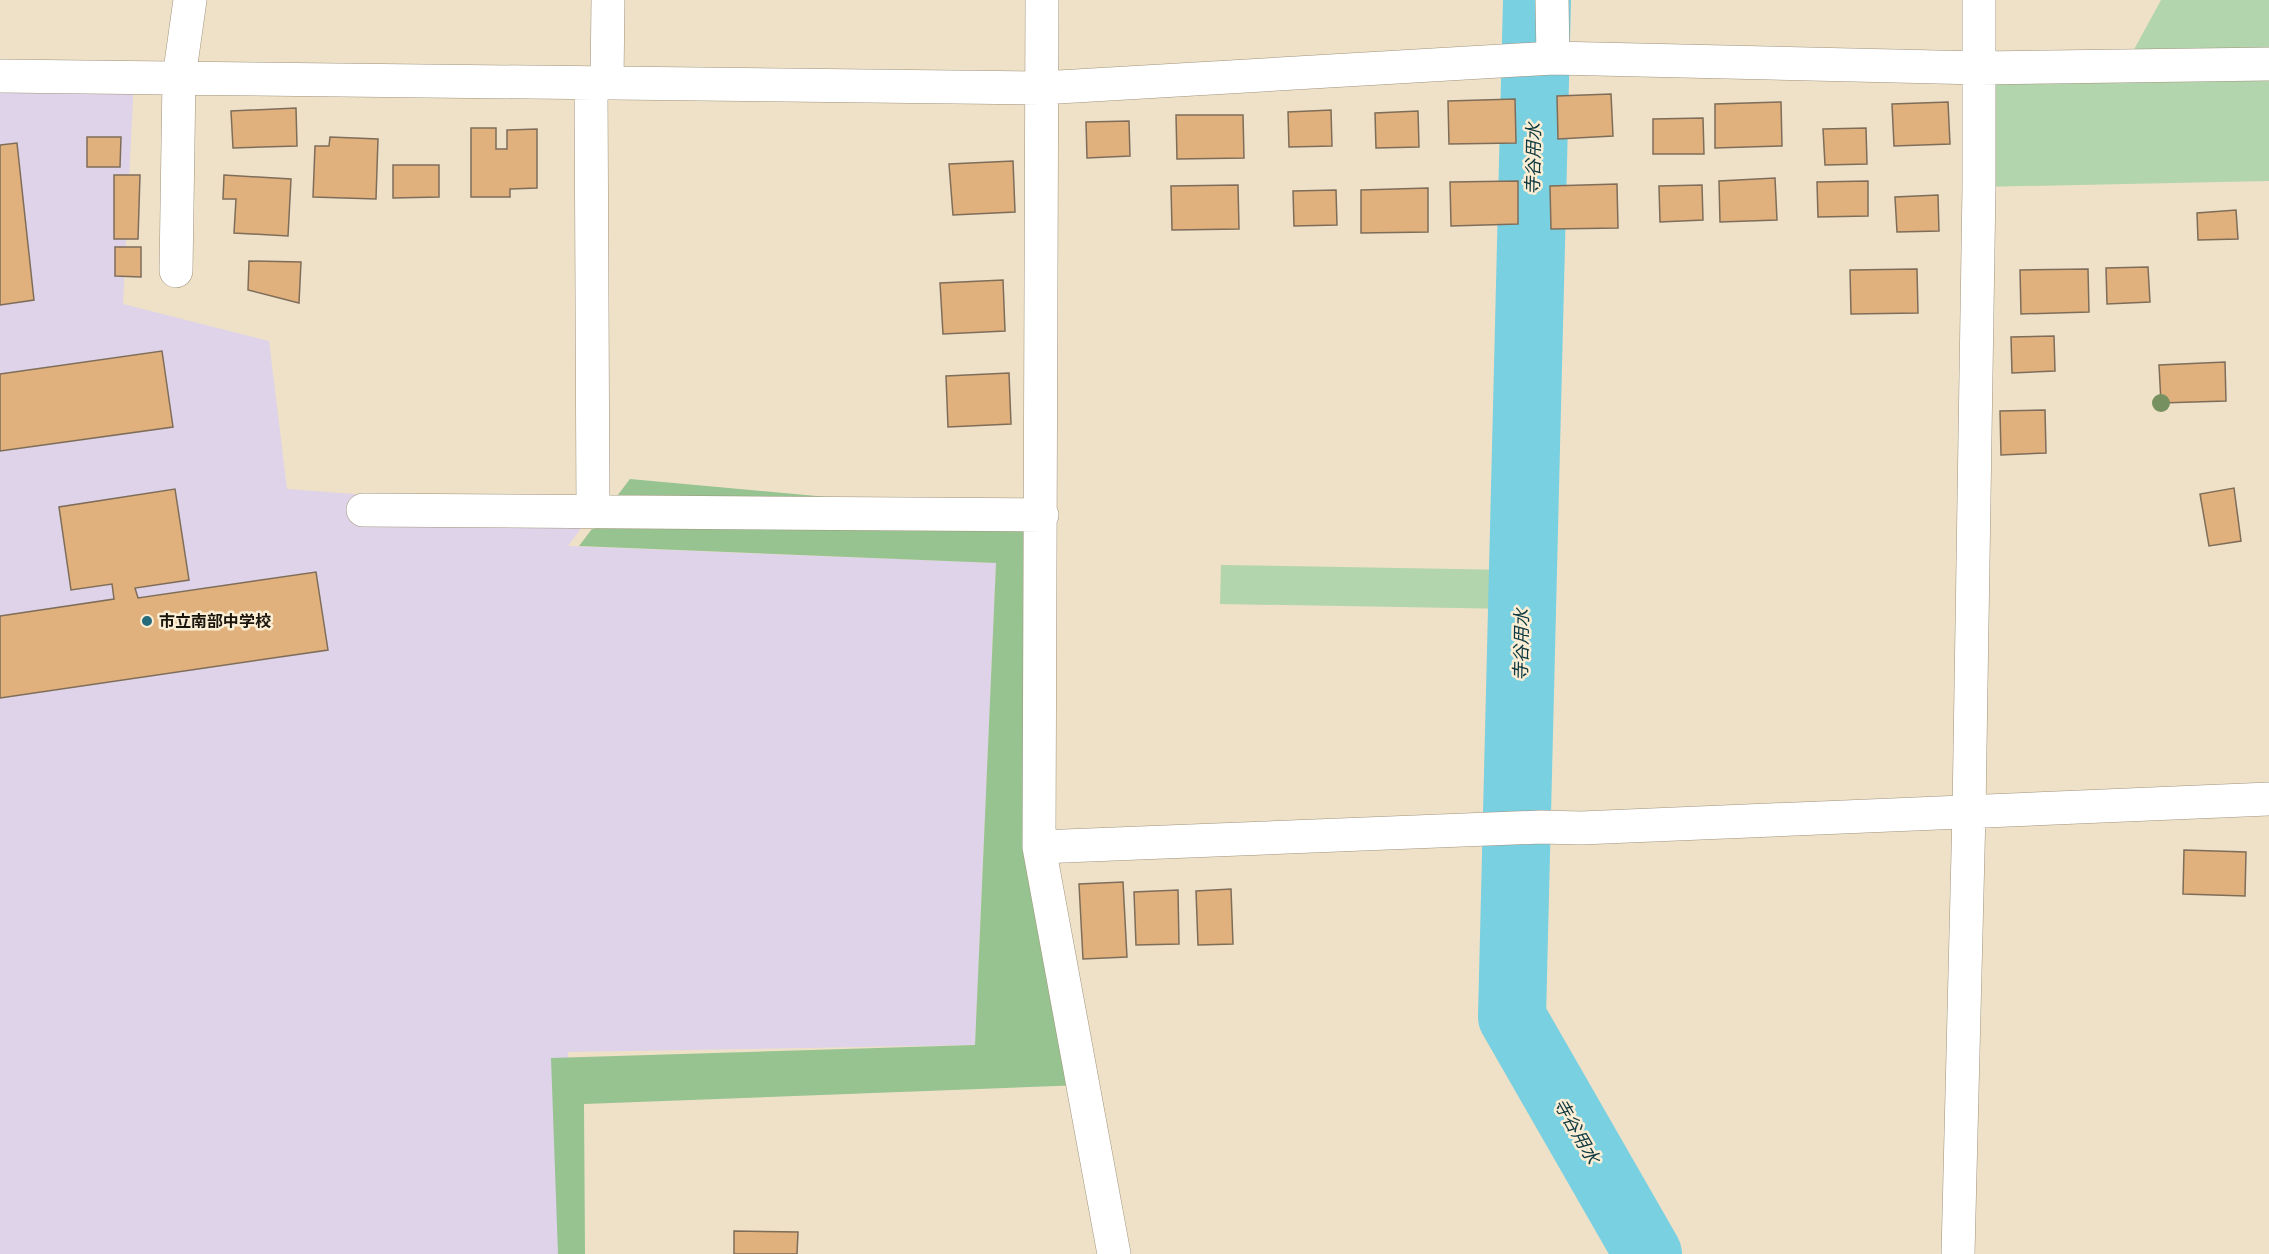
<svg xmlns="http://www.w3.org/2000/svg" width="2269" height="1254" font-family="'Roboto Condensed','Noto Sans JP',sans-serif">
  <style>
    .education { fill: #ded3e8 }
    .green { fill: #b3d5ae }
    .forest { fill: #96c38f }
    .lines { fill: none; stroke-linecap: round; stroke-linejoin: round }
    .river { stroke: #78d0e0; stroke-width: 68 }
    .building { fill: #e0b17c; stroke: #7f6d5a; stroke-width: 1.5 }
    .minor-casing { stroke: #a0937c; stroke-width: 34 }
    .minor { stroke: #fff; stroke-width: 33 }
    .tree { fill: #76915f }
    .poi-dot { fill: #266b7b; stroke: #fceed5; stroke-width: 2 }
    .labels { text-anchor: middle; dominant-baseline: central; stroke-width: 5; stroke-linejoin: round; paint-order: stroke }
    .poi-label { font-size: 16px; font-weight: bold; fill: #1a150c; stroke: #fceed5; text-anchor: start }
    .water-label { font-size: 18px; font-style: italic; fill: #0d383f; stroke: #fceed5 }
  </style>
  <rect width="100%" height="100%" fill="#eee1c8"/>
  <path class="education" d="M0,77l134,1 -11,226 146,37 18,148 306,23 -25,34 428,17 -21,482 -407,7 -3,202h-565z"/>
  <path class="green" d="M2161,0h108v181l-290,6 1,-119 145,-2z
    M1221,565l293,5v39l-294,-5z"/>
  <path class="forest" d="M630,479l394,36 15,332 44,238 -499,19 1,150h-27l-7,-196 424,-13 21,-482 -417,-17z"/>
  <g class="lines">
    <path class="river" d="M1537,0l-25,1017 136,237"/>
  </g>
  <path class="building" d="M1611,94l2,42 -55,3 -1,-43z
    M1515,99l1,44 -67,1 -1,-43z
    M1781,102l1,44 -67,2v-44z
    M1948,102l2,42 -56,2 -2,-42z
    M296,108l1,38 -64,2 -2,-37z
    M1331,110l1,36 -43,1 -1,-35z
    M1418,111l1,36 -43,1 -1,-35z
    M1176,115h67l1,43 -67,1z
    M1703,118l1,36h-51v-35z
    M1129,121l1,35 -43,2 -1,-36z
    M471,128h25v21h11v-19l30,-1v59l-27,1v8h-39z
    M1866,128l1,36 -42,1 -2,-36z
    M87,137h34l-1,30h-33z
    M330,137l48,2 -2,60 -63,-2 2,-51h14z
    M17,143l17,157 -34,5v-160z
    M1013,161l2,51 -62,3 -4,-51z
    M393,165h46v32l-46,1z
    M114,175h26l-2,64h-24z
    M224,175l67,4 -3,57 -54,-3 2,-34h-13z
    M1775,178l2,42 -57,2 -1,-41z
    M1518,181v43l-67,2 -1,-44z
    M1868,181v35l-50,1 -1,-35z
    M1617,184l1,44 -67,1 -1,-43z
    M1238,185l1,44 -67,1 -1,-44z
    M1702,185l1,35 -43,2 -1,-36z
    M1428,188v44l-67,1v-43z
    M1336,190l1,35 -43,1 -1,-35z
    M1938,195l1,36 -42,1 -2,-35z
    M2236,210l2,29 -40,1 -1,-27z
    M115,247h26v30l-26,-1z
    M249,261l52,1 -2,41 -51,-13z
    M2148,267l2,35 -43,2 -1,-36z
    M1917,269l1,44 -67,1 -1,-44z
    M2088,269l1,43 -68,2 -1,-44z
    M1003,280l2,51 -62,3 -3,-51z
    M2054,336l1,35 -43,2 -1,-36z
    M162,351l11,76 -173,24v-77z
    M2225,362l1,39 -65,2 -2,-38z
    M1009,373l2,51 -63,3 -2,-51z
    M2045,410l1,43 -45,2 -1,-44z
    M2234,488l7,53 -32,5 -9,-52z
    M175,489l14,91 -54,8 3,10 178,-26 12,78 -328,48v-82l114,-17 -2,-15 -41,6 -12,-83z
    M2184,850l62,2 -1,44 -62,-2z
    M1123,882l4,75 -44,2 -4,-75z
    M1231,889l2,55 -35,1 -2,-54z
    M1178,890l1,54 -43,1 -2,-53z
    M734,1231l64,1 -1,22h-63z"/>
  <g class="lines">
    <defs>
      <path id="minor" d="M1042,0l-3,847 75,407
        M1552,0l1,58
        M0,76l1041,12 512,-30 427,10 289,-4
        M607,83l1,-83
        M591,84l2,428
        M176,271l3,-193 11,-78
        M363,510l679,5
        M1039,847l502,-20 40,1 688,-29
        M1958,1254l11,-442 10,-625v-187"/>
    </defs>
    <use href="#minor" class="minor-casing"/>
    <use href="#minor" class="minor"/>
  </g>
  <circle class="tree" cx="2161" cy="403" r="9"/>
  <circle class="poi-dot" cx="147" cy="621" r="6"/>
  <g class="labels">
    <g class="poi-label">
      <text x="159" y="621">市立南部中学校</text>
    </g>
    <g class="water-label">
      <text transform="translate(1533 159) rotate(-89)">寺谷用水</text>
      <text transform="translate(1521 645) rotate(-89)">寺谷用水</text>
      <text transform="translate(1577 1131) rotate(60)">寺谷用水</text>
    </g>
  </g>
</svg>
